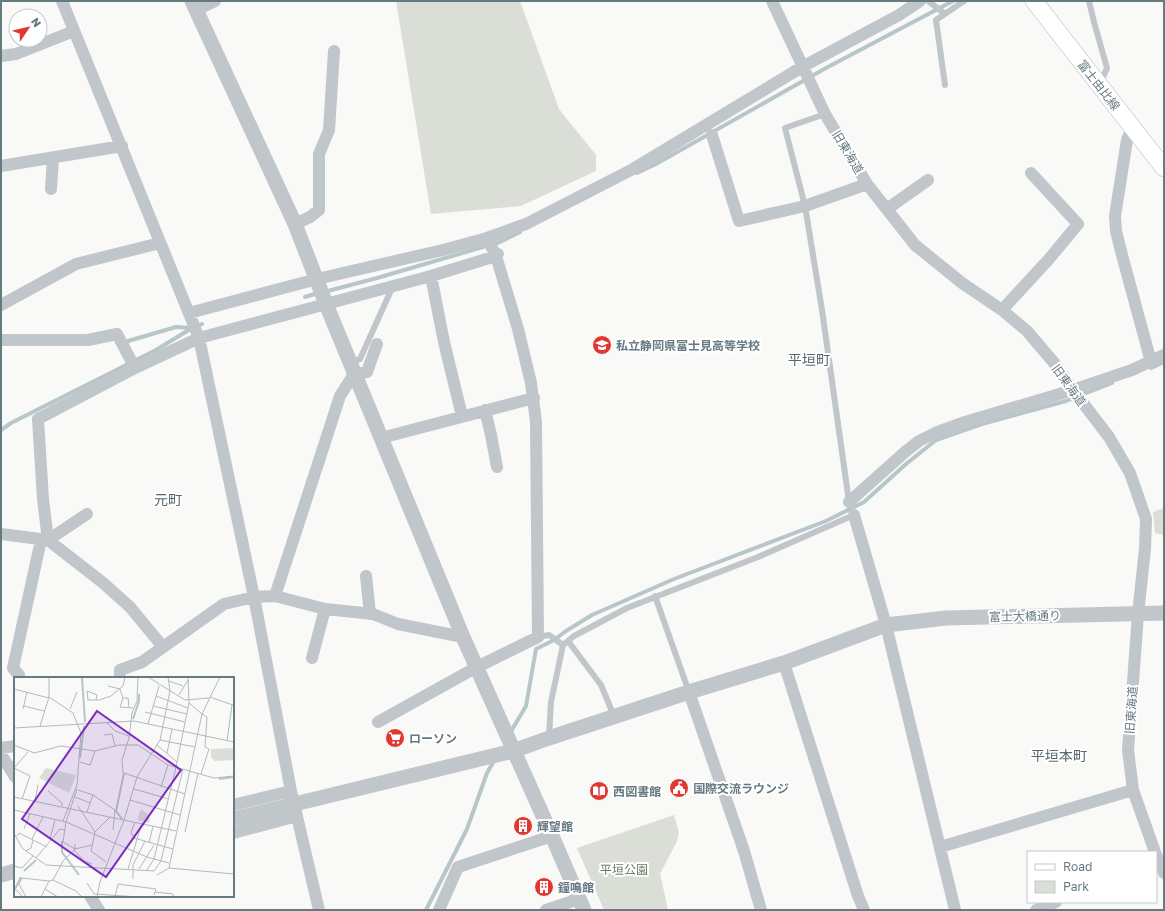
<svg xmlns="http://www.w3.org/2000/svg" width="1165" height="911" font-family="'Golos Text','Noto Sans JP',sans-serif">
  <style>
    .green { fill: #daded6 }
    .lines { fill: none; stroke-linecap: round; stroke-linejoin: round }
    .stream { stroke: #b7c6c8; stroke-width: 4 }
    .secondary-casing { stroke: #b0b9bc; stroke-width: 18 }
    .service { stroke: #c0c6c9; stroke-width: 6 }
    .minor { stroke: #c0c6c9; stroke-width: 12 }
    .tertiary { stroke: #c0c6c9; stroke-width: 15 }
    .secondary { stroke: #fff; stroke-width: 17 }
    .labels { text-anchor: middle; dominant-baseline: central; stroke-width: 4; stroke-linejoin: round; paint-order: stroke }
    .street-label { font-size: 12px; fill: #657a81; stroke: #fff }
    .poi-label { font-size: 12px; font-weight: bold; fill: #657a81; stroke: #fff; text-anchor: start }
    .park-label { font-size: 12px; fill: #6b7964; stroke: #fff }
    .quarter-label { font-size: 14px; fill: #57676c; stroke: #fff }
    .inset-river { fill: none; stroke: #b7c6c8; stroke-width: 2 }
    .inset-road { fill: none; stroke: #b1bbbd; stroke-width: 1 }
    .view { fill: #7b2cbf; fill-opacity: 0.15; stroke: #7b2cbf; stroke-width: 2 }
    .inset-edge { fill: none; stroke: #657a81; stroke-width: 2 }
  </style>
  <rect width="100%" height="100%" fill="#f9f9f7"/>
  <path class="green" d="M396,1h124l39,108 37,46v16l-75,35 -90,8z
    M1164,508v27l-9,-2 -2,-21z
    M674,815l5,18 -2,8 -17,33 8,36h-64l-27,-62z"/>
  <g class="lines">
    <path class="stream" d="M637,173l19,-9 170,-96 127,-67
      M324,292l53,-14 123,-36 20,-10
      M305,297l13,-4
      M128,341l48,-14 16,1
      M1151,368l13,-6
      M1,430l10,-7 145,-73 36,-22 10,-4
      M510,733l16,-27 10,-57 18,-9 12,-9 26,-16 82,-36 152,-58 38,-19 42,-38 30,-24 46,-16 84,-23 46,-18
      M426,910l41,-81 20,-56 8,-14"/>
    <defs>
      <path id="secondary" d="M1034,1l130,167"/>
    </defs>
    <use href="#secondary" class="secondary-casing"/>
    <path class="service" d="M928,1l16,12
      M1089,1l5,21 13,46 -7,16
      M945,85l-9,-65 28,-19
      M350,363l10,-4 33,-73
      M655,596l34,96
      M538,637l11,-2 14,10
      M568,641l33,44 13,31
      M549,737l2,-35 12,-57 11,-9 53,-28 131,-51 96,-42 -5,-13 -27,-192 -17,-104 -20,-78 40,-14"/>
    <path class="minor" d="M62,1l137,337 55,259 37,194 28,119
      M772,1l53,113 42,70 48,61 47,38 40,27 25,21 28,33 18,26 36,47 21,36 16,46 -1,30 -7,65 -10,136 5,40 22,62
      M196,10l19,-9
      M1,56l15,-2 58,-23
      M1132,128l-5,12 -12,76 1,15 6,24 29,107
      M712,135l27,86 66,-15 62,-22
      M1,166l121,-20
      M51,189l2,-31
      M887,209l41,-29
      M295,224l15,-7 9,-7v-56l10,-24 5,-79
      M431,276l13,66 18,74
      M1,305l75,-41 84,-21
      M1002,310l47,-51 29,-35 -47,-51
      M189,313l128,-34 126,-29 44,-12 39,-14 107,-55 169,-102 97,-52 21,-14
      M1,340h87l29,-6 18,34
      M485,410l6,25 6,32
      M381,438l153,-40
      M849,502l56,-50 14,-11 16,-8 30,-11 108,-32 59,-20 32,-15
      M87,514l-39,26 -5,-41 -5,-80 97,-51 64,-30 232,-62 65,-20 2,-2
      M854,515l32,110 69,285
      M1,534l47,6 54,42 28,25 33,40
      M366,576l4,38
      M275,596l50,13 48,5 25,10 65,13
      M312,658l13,-49
      M784,663l74,233 6,14
      M19,678v-3l-6,-7 28,-128
      M120,678v-8l22,-8 82,-58 30,-7 21,-1 65,-200 14,-22 13,-2 10,-28
      M689,692l55,159 17,59
      M378,722l99,-55 61,-30 -2,-215 -5,-39 -13,-54 -22,-73 -9,-18
      M1,748l14,-2
      M1,754l14,23
      M233,805l58,-14
      M233,833l64,-17
      M940,847l193,-57
      M1156,855l8,18
      M90,896l9,14
      M439,910l19,-43 94,-31
      M546,910l33,-11
      M1036,910l20,-8"/>
    <path class="tertiary" d="M192,1l103,223 31,80 137,333 89,199 32,74
      M233,819l280,-68 36,-13 140,-46 95,-29 102,-38 60,-7 218,-5
      M1,875l14,-4"/>
    <use href="#secondary" class="secondary"/>
  </g>
  <defs>
    <symbol id="school-disc" viewBox="-11 -11 22 22"><circle r="9.5" fill="#df3831" stroke="#fff"/><path d="M0-5L7-2L0 1L-7-2ZM-4 1L0 2.5L4 1V4Q0 6-4 4Z" fill="#fff"/></symbol>
    <symbol id="supermarket-disc" viewBox="-11 -11 22 22"><circle r="9.5" fill="#df3831" stroke="#fff"/><path d="M-6-5.5h2.5l.6 2H6L4.5 2H-2.5L-4.4-4H-6ZM-1.5 3.2a1.3 1.3 0 1 0 .1 0ZM3 3.2a1.3 1.3 0 1 0 .1 0Z" fill="#fff"/></symbol>
    <symbol id="civic-disc" viewBox="-11 -11 22 22"><circle r="9.5" fill="#df3831" stroke="#fff"/><path d="M-.6-6.5H3V-4.5H.6V-3L4-1V1h2V6H-6V1h2V-1L-.6-3ZM-1.2 2.5V6h2.4V2.5Z" fill="#fff"/></symbol>
    <symbol id="library-disc" viewBox="-11 -11 22 22"><circle r="9.5" fill="#df3831" stroke="#fff"/><path d="M-6-4Q-3-5.5-.7-3.5V5Q-3 3-6 4ZM6-4Q3-5.5 .7-3.5V5Q3 3 6 4Z" fill="#fff"/></symbol>
    <symbol id="building-disc" viewBox="-11 -11 22 22"><circle r="9.5" fill="#df3831" stroke="#fff"/><path d="M-4-6H4V6H1V3H-1V6H-4ZM-2.5-4.3h1.7v1.8h-1.7ZM.8-4.3h1.7v1.8H.8ZM-2.5-1h1.7V.8h-1.7ZM.8-1h1.7V.8H.8Z" fill="#fff"/></symbol>
  </defs>
  <g fill-rule="evenodd">
    <use href="#school-disc" x="591" y="334" width="22" height="22"/>
    <use href="#supermarket-disc" x="384" y="727" width="22" height="22"/>
    <use href="#civic-disc" x="668" y="777" width="22" height="22"/>
    <use href="#library-disc" x="588" y="780" width="22" height="22"/>
    <use href="#building-disc" x="512" y="815" width="22" height="22"/>
    <use href="#building-disc" x="533" y="876" width="22" height="22"/>
  </g>
  <g class="labels">
    <g class="street-label">
      <text transform="translate(1099 85) rotate(52)">富士由比線</text>
      <text transform="translate(848 152) rotate(59)">旧東海道</text>
      <text transform="translate(1069 385) rotate(54)">旧東海道</text>
      <text transform="translate(1025 616) rotate(-1)">富士大橋通り</text>
      <text transform="translate(1131 710) rotate(-86)">旧東海道</text>
    </g>
    <g class="poi-label">
      <text x="616" y="345">私立静岡県富士見高等学校</text>
      <text x="409" y="738">ローソン</text>
      <text x="693" y="788">国際交流ラウンジ</text>
      <text x="613" y="791">西図書館</text>
      <text x="537" y="826">輝望館</text>
      <text x="558" y="887">鐘鳴館</text>
    </g>
    <g class="park-label">
      <text x="624" y="869">平垣公園</text>
    </g>
    <g class="quarter-label">
      <text x="809" y="359">平垣町</text>
      <text x="168" y="499">元町</text>
      <text x="1059" y="755">平垣本町</text>
    </g>
  </g>
  <g transform="translate(14 677)">
    <rect width="220" height="220" fill="#f9f9f7"/>
    <path d="M220,71v12l-19,1 -4,-4v-8zM32,91l30,7 -7,18 -30,-15zM127,132l9,7 -1,7 -12,-3z" fill="#daded6"/>
    <path class="inset-river" d="M68,0l3,45M119,42l6,-18v-7M66,81l4,-32M205,102l15,-2M108,142l-6,-8 8,-38M48,164v11l17,23M10,194l12,-11M0,214l7,-14"/>
    <path class="inset-road" d="M134,0l37,23 24,-2M155,4l14,5M94,9l12,3 3,9M0,18v-6l35,9M165,18l9,-15M142,19l32,12M35,20l24,16 8,20 -4,52 -14,36M196,20l23,8M82,23l1,-5 -10,-4 1,9h11l12,-4 12,-10 2,-9M175,26l13,11M10,29l20,5M139,29l34,8M115,30l-1,-9h-5l-3,9 13,1M9,32l4,-17M56,32l7,-17M131,35l40,10M93,46l8,8 14,5M134,47l11,-38M26,49l9,-29v-20M0,51l120,-7 100,21M90,58l8,-1 3,12M146,63l35,7M213,64l5,-36M0,68l20,8 27,-7 34,5 24,-6h19l30,20 46,13 20,-2M143,68l20,17M153,76l5,-24M66,85l10,3 5,-14M0,91l16,8 -8,23M0,91l14,-16M109,96l-1,-13 7,-22 3,-25 5,-12 1,-24M110,96l61,21M187,97l8,-25 -4,-2 2,-30 -5,-3M147,110l7,-22M120,112l35,10M64,113l15,5 22,15 -2,20M34,114l14,12v3M0,120l162,34M61,120l15,6M116,123l50,15M21,124l3,-16M64,129l17,26 -4,19 15,11M0,133l52,12 81,35 22,6M73,135l6,-17M121,145l-4,10 3,6 39,11M10,152l6,-15M81,155l15,-15M171,155l13,-59M0,156l8,15 24,17 108,6 7,-10 22,-92M3,159l2,-3 28,14M18,162l11,-22M39,164l-3,-2 5,-19M135,166l4,-17M61,167v5l-12,-7 3,-20 11,-33M60,173l10,11 8,3M12,174l5,-3 2,-8M22,181l24,-29 5,1M0,189l8,2 11,-12M155,191l33,-154 18,-37M114,192l14,-46M125,192l15,-24M133,193l7,-11 22,-92 13,-64 -1,-26M143,198l12,-7 65,6M119,202v-14l12,-24M39,203l23,11 6,6M73,206l7,11 45,3M0,211l9,9M31,212l13,8M141,215l18,2 1,3M12,220l-7,-13 3,-6 27,3M27,220l8,-16 4,-1 10,-19 12,-12 17,-4M83,220l3,-15 24,-62 13,-43 23,-37 10,-49 -2,-14M101,220l3,-13 38,5 -2,6M181,220h19"/>
    <path class="view" d="M83,34l84,59 -75,107 -84,-58z"/>
    <rect width="220" height="220" class="inset-edge"/>
  </g>
  <rect width="1165" height="911" fill="none" stroke="#657a81" stroke-width="4"/>
  <rect x="1027" y="851" width="130" height="52" fill="#ffffff" stroke="#c1cacd"/>
  <rect x="1035" y="864" width="20" height="6" fill="#ffffff" stroke="#c1cacd"/>
  <text x="1063" y="871" font-size="12" fill="#657a81">Road</text>
  <rect x="1035" y="881" width="20" height="12" fill="#daded6" stroke="#c1cacd"/>
  <text x="1063" y="891" font-size="12" fill="#657a81">Park</text>
  <g transform="translate(28 28) rotate(55)"><circle r="19" fill="#ffffff" stroke="#c1cacd"/>
  <path d="M0-3L7 15L0 10L-7 15Z" fill="#df3831"/>
  <text y="-6" font-size="11" font-weight="bold" text-anchor="middle" fill="#657a81">N</text>
  </g>
</svg>
